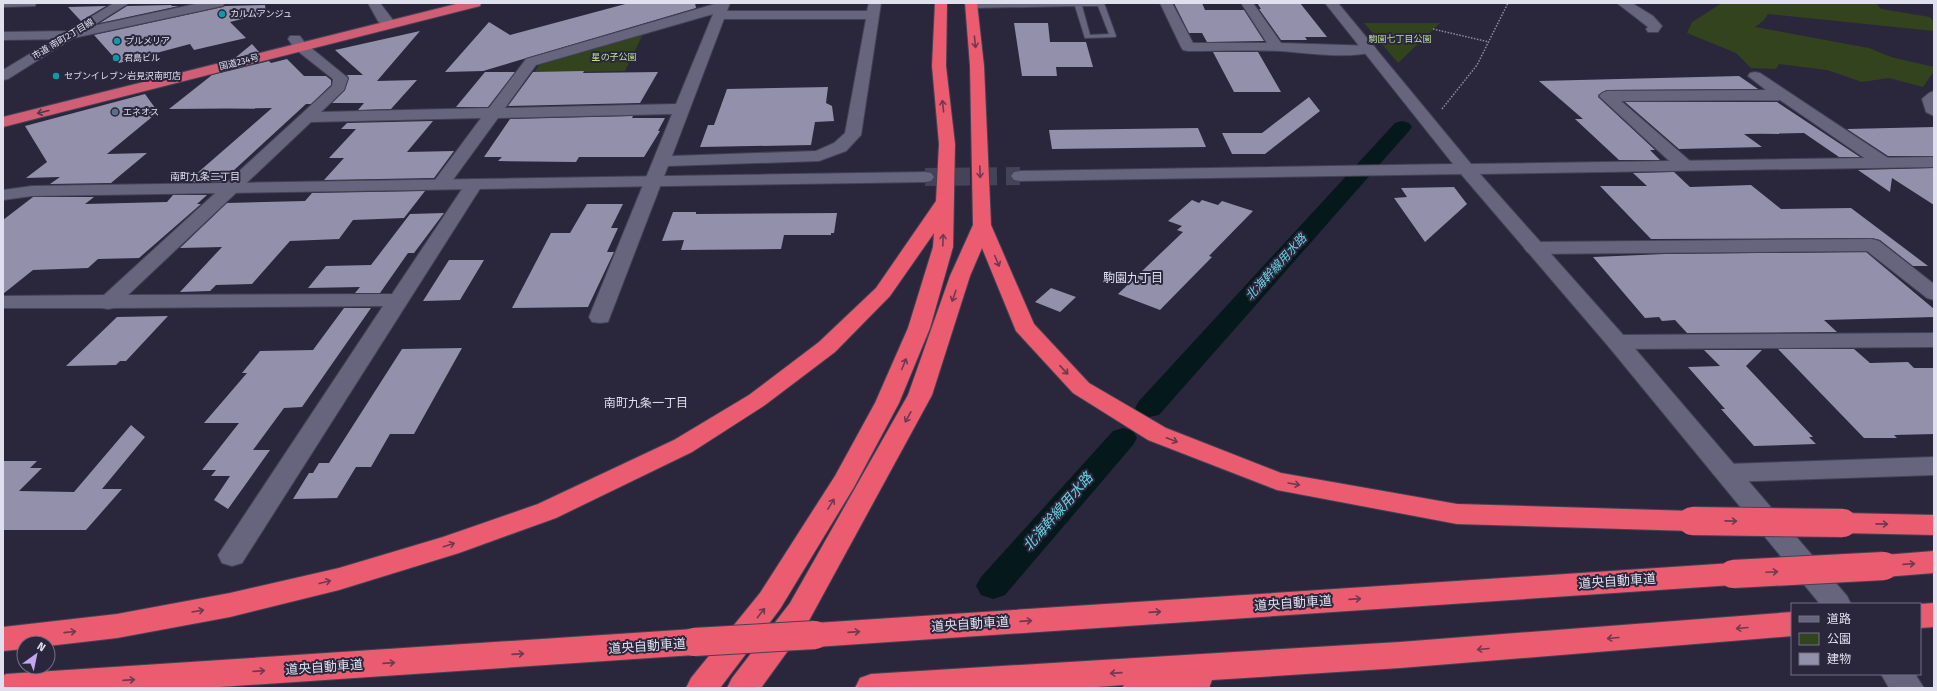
<svg xmlns="http://www.w3.org/2000/svg" width="1937" height="691" font-family="'Fira Sans','Noto Sans JP',sans-serif">
  <style>
    .green { fill: #33431e }
    .lines { fill: none; stroke-linecap: round; stroke-linejoin: round }
    .canal { fill: #05191c; fill-rule: evenodd }
    .building { fill: #9290aa }
    .tertiary-tunnel { stroke: #454358; stroke-width: 18; stroke-dasharray: 18 9; stroke-linecap: butt }
    .service-casing { stroke: #444254; stroke-width: 2 }
    .minor-casing { stroke: #444254; stroke-width: 2 }
    .tertiary-casing { stroke: #444254; stroke-width: 2 }
    .trunk-casing { stroke: #444254; stroke-width: 2 }
    .motorway-casing { stroke: #444254; stroke-width: 2 }
    .path { stroke: #8e8c9e; stroke-width: 1.5; stroke-dasharray: 1.5 1.5; stroke-linecap: butt }
    .service { fill: #67647e; fill-rule: evenodd }
    .minor { fill: #67647e; fill-rule: evenodd }
    .tertiary { fill: #67647e; fill-rule: evenodd }
    .trunk { fill: #d05e74; fill-rule: evenodd }
    .motorway { fill: #eb5c71; fill-rule: evenodd }
    .motorway-bridge-casing { stroke: #444254; stroke-width: 30; stroke-linecap: butt }
    .motorway-bridge { stroke: #eb5c71; stroke-width: 28 }
    .oneway { stroke: #6e3a4f }
    .oneway2 { stroke: #54354b }
    .culture-dot { fill: #0f9aa8; stroke: #2a273d; stroke-width: 1.5 }
    .service-dot { fill: #5c6f8a; stroke: #2a273d; stroke-width: 1.5 }
    .labels { text-anchor: middle; dominant-baseline: central; stroke-width: 4; stroke-linejoin: round; paint-order: stroke }
    .far-poi-label { font-size: 9px; fill: #e0dfee; stroke: #2a273d; text-anchor: start }
    .far-street-label { font-size: 9px; fill: #e0dfee; stroke: #2a273d }
    .far-park-label { font-size: 9px; fill: #bfdf98; stroke: #2a273d }
    .far-neighbourhood-label { font-size: 10px; fill: #e0dfee; stroke: #2a273d }
    .water-label { font-size: 12px; font-style: italic; fill: #69d1e0; stroke: #2a273d }
    .neighbourhood-label { font-size: 12px; fill: #e0dfee; stroke: #2a273d }
    .near-street-label { font-size: 13px; fill: #e0dfee; stroke: #2a273d }
    .near-water-label { font-size: 14px; font-style: italic; fill: #69d1e0; stroke: #2a273d }
  </style>
  <rect width="100%" height="100%" fill="#2a273d"/>
  <path class="green" d="M1722,3h154l5,6 49,8 4,5v9l-166,-17 -4,6 -9,7 114,21 22,9 43,10v4l-11,16 -34,-9 -27,4 -35,-12 -48,-6 -3,5 -25,-1 -15,-15 -49,-20 5,-11z
    M1364,23h76l-42,40z
    M643,34l-18,37 -91,2 5,-8z"/>
  <g class="lines">
    <path class="canal" d="M1402,121l7,2 3,4 -3,4 -250,284 -10,2 -10,-2 -4,-7 4,-7 256,-278z
      M1123,428l10,3 4,7 -4,7 -128,150 -12,4 -12,-4 -5,-9 5,-9 132,-146z"/>
  </g>
  <path class="building" d="M629,3h66l1,5 -213,63 -38,1 44,-50 21,13z
    M1174,3h28l3,7h39l20,31 -57,1 -5,-9h-13z
    M1257,3h43l27,34h-22l2,3h-26l-22,-31h2z
    M172,5l-1,1h8l-79,17 27,-17z
    M265,5l1,8 -36,9 16,16 -52,12 -4,-6 -71,19 -25,-28 129,-28 2,-1z
    M106,6l-25,15 -13,-14z
    M1014,23h34l2,19h36l7,25h-37l1,9h-35z
    M420,31l-43,50 40,-1 -26,29 -33,1 6,-7h-32l13,-13 4,-12 -2,-3h16l-28,-25z
    M252,44l7,8 -24,6z
    M1213,52h45l23,40h-47z
    M287,59l17,17h22l5,4v5l-20,19h-5l-85,78h-34l85,-74 -103,1 43,-34 57,-14 2,2z
    M584,71l-1,2 75,-1 -18,31 -132,3 25,-34z
    M485,72h30l-27,35h-32z
    M1739,76l19,13 -151,1 -9,5v2l57,53h-5l10,10h-41l-44,-41h8l-44,-38z
    M828,87l-2,16 6,3 2,15 -19,1 -4,23 -111,2 8,-22h6l13,-36z
    M145,94l13,18 -51,42 40,-1 -36,30 -61,1 10,-7 -34,1 21,-16 -22,-36z
    M1309,97l11,14 -55,43h-33l-10,-21h40z
    M1625,102h152l83,55h-21l-35,-24 -60,1 18,13 -83,2z
    M633,116l-1,2h33l-7,13h2l-16,26h-65l-3,5 -78,-1 4,-4h-18l26,-38z
    M433,121l-26,31 47,-1 -20,27 -110,2 20,-22h-15l27,-29h-15l6,-6z
    M1934,127v29h-46l-41,-27z
    M1198,128l8,19 -154,2 -3,-19z
    M1934,168v37l-42,-27 -2,14 -32,-22z
    M1674,172l16,15 61,-2 30,24 70,-1 77,58h-15l-33,-26 -8,-2 -221,1 -51,-53h47l-14,-13z
    M1454,187l13,17 -42,38 -31,-44 13,-1 -6,-9z
    M425,191l-21,27 -51,2 -14,19 -49,2 -38,43 -36,1 -6,6 -30,1 42,-45 -42,1 47,-45 78,-2 7,-8z
    M173,195h34l-10,9h4l-62,54 -41,1 -10,9 -55,2 -30,24v-74l30,-23h61l-9,7 82,-2z
    M1192,200l7,3 3,-3 16,5 4,-4 31,10 -44,45 3,1 -52,53 -42,-16 65,-62 -6,-2 5,-4 -14,-5z
    M587,204h36l-12,24h7l-11,24h7l-26,55 -76,1 39,-75h19z
    M673,212h23v2l141,-1 -3,20h-3v2h-47l-3,14 -100,1 3,-10 -22,1z
    M444,213l-30,40h-6l-28,40h-25l5,-6 -52,1 18,-22 45,-1 39,-51z
    M1866,252l68,57v8l-110,3 13,12 -150,1 -12,-13 -13,1 -3,-4 -14,1 -52,-61 72,-3z
    M449,260h35l-24,40 -37,1z
    M1051,288l25,9 -16,15 -25,-10z
    M344,308h27l-69,99 -18,1 -31,42h17l-42,59 -14,-9 16,-24h-19l5,-6h-14l37,-47h-35l43,-50h-5l18,-22 53,-1z
    M168,316l-42,45h-6l-4,4 -50,1 51,-49z
    M462,348l-48,86h-24l-19,33h-15l-19,31 -44,1 16,-26h4l6,-10h10l73,-114z
    M1778,349h76l16,14 38,-1 6,6h20v66l-40,1 3,3h-33z
    M1704,350h58l-16,16 67,71h-4l7,7 -62,2 -33,-37h4l-37,-42 32,-1z
    M131,425l14,12 -43,52h20l-36,41h-83v-69h34l-7,7h12l-23,23 55,1z"/>
  <g class="lines">
    <path class="tertiary-tunnel" d="M925,177l95,-1"/>
    <defs>
      <path id="service" d="M1104,3l12,33 -1,1 -30,1 -10,-32 -104,2 -3,-2 3,-2zM1082,6h16l11,28 -19,1z"/>
      <path id="minor" d="M3,3h33l-1,3 -32,1z
        M200,3h24l-1,3 -5,1 -149,32 -66,1v-8l66,-1z
        M368,3h12l16,21 -2,3h-10l-6,-6z
        M718,3h12l-3,8h140l2,-8h12l-20,132 -15,16 -27,10 -151,5 -60,156 -8,1 -8,-1 -3,-5 83,-203 -174,4 -51,70 -6,1 -6,-1 -3,-4 49,-66 -170,4 -183,173 264,-1 76,-114 6,-1 6,1 3,4 -241,379 -10,3 -10,-3 -4,-8 165,-249 -269,2 -6,1 -6,-1h-99v-12l101,-1 228,-209 1,-7 -38,-30 -7,-10 2,-3h10l5,7 43,35 -4,12 -23,22 168,-4 37,-49zM713,14l-37,90 -171,4 31,-43zM724,19h142l-21,114 -11,10 -18,8 -144,5z
        M1160,3h12l21,40h74l-26,-40h12l28,40 93,3 2,3 -2,3c-28,7 -66,1 -94,-1 -31,-1 -62,0 -92,0l-5,-1 -2,-3z
        M1617,3h15l21,13 9,10 -4,6h-10l-2,-3 2,-2z
        M1755,72l5,1 128,85 3,4 -3,4 -6,1 -6,-1 -96,-66 -159,1 69,60 3,4 -3,4 -6,1 -6,-1 -79,-73 3,-3 5,-2 159,-1 -18,-14 2,-3z
        M1934,91v25l-8,-4 -4,-13 7,-6z
        M1872,239l7,2 55,43v16l-7,-2 -60,-47 -333,3 -7,-2 -3,-4 3,-4 7,-2z
        M1934,333v14l-317,2 -8,-2 -3,-5 3,-5 8,-2z
        M1934,457v18l-207,7 -9,-3 -4,-6 4,-6 9,-3z"/>
      <path id="tertiary" d="M114,3h15l-121,76 -5,1v-10z
        M1325,3h13l133,161 463,-7v10l-454,7 145,163 222,259 4,8h-31l-211,-257 -148,-173 -441,7 -6,-1 -3,-4 3,-4 6,-1 433,-7z
        M925,172l6,1 3,4 -3,4 -6,1 -893,14 -29,4v-10l29,-4z
        M1881,674h34l9,14h-35z"/>
      <path id="trunk" d="M460,3h21l-1,3 -477,121v-10z"/>
      <path id="motorway" d="M935,3h12l-1,63 9,78 -2,103 -23,81 -31,75 -45,84 -74,122 -60,79h-34l5,-10 69,-85 75,-117 40,-73 33,-75 25,-81 1,-14 -44,63 -55,56 -70,53 -73,47 -136,66 -97,35 -120,37 -109,27 -113,21 -69,8v-3h-24v6l-21,2v-24l114,-13 113,-21 109,-25 104,-31 95,-33 136,-64 75,-45 70,-53 57,-54 60,-87 3,-57 -7,-78z
        M965,3h12l7,63 7,159 43,99 55,59 77,45 115,45 176,31 235,7 9,3 4,7 -4,7 -9,3 -235,-7 -180,-34 -129,-50 -75,-47 -57,-62 -34,-83 -12,28 -38,119 -126,231 9,-3 918,-60 10,3 4,8 -4,8 -10,3 -918,62 -11,-3 -4,-9 3,-5 -42,58h-34l5,-10 58,-75 118,-208 42,-119 23,-51 -3,-159z
        M1843,513l91,2v20l-91,-2 -9,-3 -4,-7 4,-7z
        M1934,551v22l-50,4 -10,-3 -4,-8 4,-8 10,-3z
        M1934,603v24l-14,1v-24z
        M1792,612v24l-392,32 -188,12 -3,8h-87l2,-3 -41,3h-228l5,-10 11,-4 529,-32z
        M694,629l11,4 4,9 -4,9 -11,4 -490,33h-201v-12l3,-2z"/>
    </defs>
    <use href="#service" class="service-casing"/>
    <use href="#minor" class="minor-casing"/>
    <use href="#tertiary" class="tertiary-casing"/>
    <use href="#trunk" class="trunk-casing"/>
    <use href="#motorway" class="motorway-casing"/>
    <path class="path" d="M1433,29l56,13
      M1442,109l35,-44 31,-62"/>
    <use href="#service" class="service"/>
    <use href="#minor" class="minor"/>
    <use href="#tertiary" class="tertiary"/>
    <use href="#trunk" class="trunk"/>
    <use href="#motorway" class="motorway"/>
    <defs>
      <path id="motorway-bridge" d="M1692,521l151,2
        M1733,574l151,-8
        M694,642l121,-7"/>
    </defs>
    <use href="#motorway-bridge" class="motorway-bridge-casing"/>
    <use href="#motorway-bridge" class="motorway-bridge"/>
  </g>
  <defs><path id="oneway-shaft" d="M-6 0H5M1.5-3L5.5 0L1.5 3" fill="none" stroke-width="1.6" stroke-linecap="round" stroke-linejoin="round"/></defs>
  <g class="oneway">
    <use href="#oneway-shaft" transform="translate(975 42) rotate(84)"/>
    <use href="#oneway-shaft" transform="translate(943 106) rotate(-96)"/>
    <use href="#oneway-shaft" transform="translate(980 172) rotate(88)"/>
    <use href="#oneway-shaft" transform="translate(943 240) rotate(-88)"/>
    <use href="#oneway-shaft" transform="translate(997 261) rotate(67)"/>
    <use href="#oneway-shaft" transform="translate(954 296) rotate(109)"/>
    <use href="#oneway-shaft" transform="translate(904 364) rotate(-67)"/>
    <use href="#oneway-shaft" transform="translate(1064 370) rotate(47)"/>
    <use href="#oneway-shaft" transform="translate(908 417) rotate(119)"/>
    <use href="#oneway-shaft" transform="translate(1172 440) rotate(21)"/>
    <use href="#oneway-shaft" transform="translate(1294 484) rotate(10)"/>
    <use href="#oneway-shaft" transform="translate(831 504) rotate(-58)"/>
    <use href="#oneway-shaft" transform="translate(1731 521) rotate(1)"/>
    <use href="#oneway-shaft" transform="translate(1882 524) rotate(1)"/>
    <use href="#oneway-shaft" transform="translate(449 545) rotate(-18)"/>
    <use href="#oneway-shaft" transform="translate(1909 564) rotate(-4)"/>
    <use href="#oneway-shaft" transform="translate(1772 572) rotate(-3)"/>
    <use href="#oneway-shaft" transform="translate(325 582) rotate(-14)"/>
    <use href="#oneway-shaft" transform="translate(1355 599) rotate(-4)"/>
    <use href="#oneway-shaft" transform="translate(198 611) rotate(-10)"/>
    <use href="#oneway-shaft" transform="translate(1155 612) rotate(-4)"/>
    <use href="#oneway-shaft" transform="translate(761 613) rotate(-52)"/>
    <use href="#oneway-shaft" transform="translate(1026 621) rotate(-4)"/>
    <use href="#oneway-shaft" transform="translate(1742 628) rotate(175)"/>
    <use href="#oneway-shaft" transform="translate(70 632) rotate(-6)"/>
    <use href="#oneway-shaft" transform="translate(854 632) rotate(-4)"/>
    <use href="#oneway-shaft" transform="translate(1613 638) rotate(175)"/>
    <use href="#oneway-shaft" transform="translate(1483 649) rotate(175)"/>
    <use href="#oneway-shaft" transform="translate(518 654) rotate(-4)"/>
    <use href="#oneway-shaft" transform="translate(389 663) rotate(-4)"/>
    <use href="#oneway-shaft" transform="translate(259 671) rotate(-4)"/>
    <use href="#oneway-shaft" transform="translate(1116 673) rotate(176)"/>
    <use href="#oneway-shaft" transform="translate(129 680) rotate(-4)"/>
  </g>
  <use class="oneway2" href="#oneway-shaft" transform="translate(43 112) rotate(166)"/>
  <g class="culture-dot">
    <circle cx="222" cy="14" r="4"/>
    <circle cx="117" cy="41" r="4"/>
    <circle cx="116" cy="58" r="4"/>
    <circle cx="56" cy="76" r="4"/>
  </g>
  <circle class="service-dot" cx="115" cy="112" r="4"/>
  <g class="labels">
    <g class="far-poi-label">
      <text x="230" y="14">カルムアンジュ</text>
      <text x="125" y="41">プルメリア</text>
      <text x="124" y="58">君島ビル</text>
      <text x="64" y="76">セブンイレブン岩見沢南町店</text>
      <text x="123" y="112">エネオス</text>
    </g>
    <g class="far-street-label">
      <text transform="translate(63 39) rotate(-31)">市道 南町2丁目線</text>
      <text transform="translate(239 62) rotate(-14)">国道234号</text>
    </g>
    <g class="far-park-label">
      <text x="1400" y="39">駒園七丁目公園</text>
      <text x="614" y="57">星の子公園</text>
    </g>
    <g class="far-neighbourhood-label">
      <text x="205" y="177">南町九条二丁目</text>
    </g>
    <g class="water-label">
      <text transform="translate(1276 267) rotate(-48)">北海幹線用水路</text>
    </g>
    <g class="neighbourhood-label">
      <text x="1133" y="278">駒園九丁目</text>
      <text x="646" y="403">南町九条一丁目</text>
    </g>
    <g class="near-street-label">
      <text transform="translate(1617 581) rotate(-4)">道央自動車道</text>
      <text transform="translate(1293 603) rotate(-4)">道央自動車道</text>
      <text transform="translate(970 624) rotate(-4)">道央自動車道</text>
      <text transform="translate(647 646) rotate(-4)">道央自動車道</text>
      <text transform="translate(324 667) rotate(-4)">道央自動車道</text>
    </g>
    <g class="near-water-label">
      <text transform="translate(1058 512) rotate(-49)">北海幹線用水路</text>
    </g>
  </g>
  <rect width="1937" height="691" fill="none" stroke="#e0dfee" stroke-width="8"/>
  <rect x="1791" y="603" width="130" height="72" fill="#2a273d" stroke="#737184"/>
  <rect x="1799" y="616" width="20" height="6" fill="#67647e" stroke="#737184"/>
  <text x="1827" y="623" font-size="12" fill="#e0dfee">道路</text>
  <rect x="1799" y="633" width="20" height="12" fill="#33431e" stroke="#737184"/>
  <text x="1827" y="643" font-size="12" fill="#e0dfee">公園</text>
  <rect x="1799" y="653" width="20" height="12" fill="#9290aa" stroke="#737184"/>
  <text x="1827" y="663" font-size="12" fill="#e0dfee">建物</text>
  <g transform="translate(36 655) rotate(33)"><circle r="19" fill="#2a273d" stroke="#737184"/>
  <path d="M0-3L7 15L0 10L-7 15Z" fill="#c4a7f1"/>
  <text y="-6" font-size="11" font-weight="bold" text-anchor="middle" fill="#e0dfee">N</text>
  </g>
</svg>
